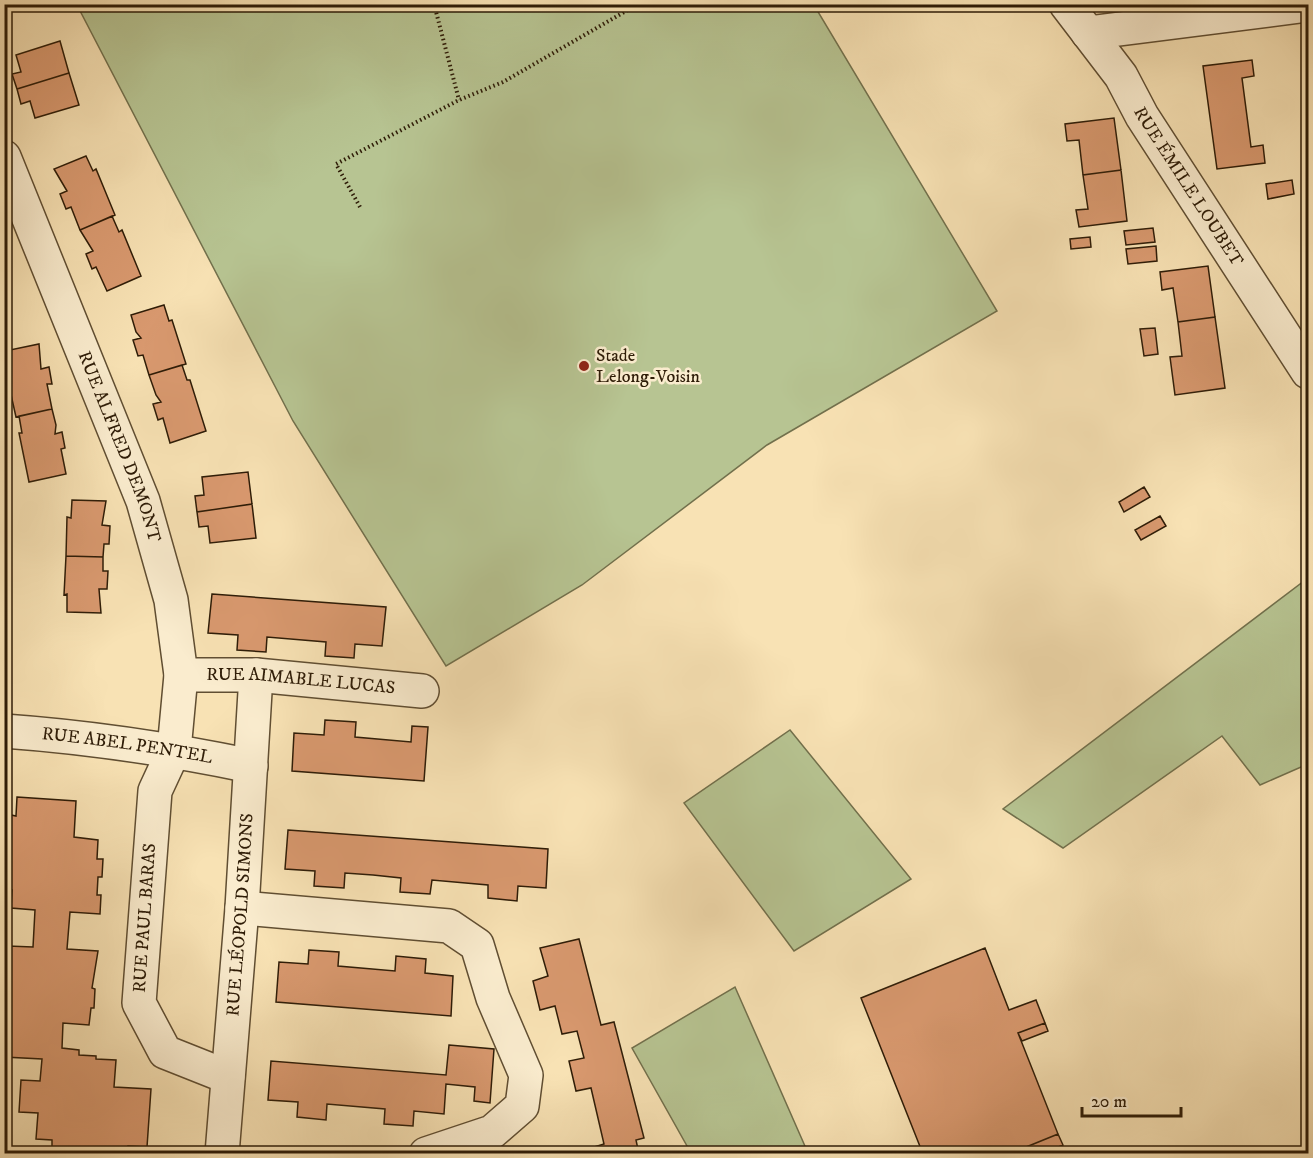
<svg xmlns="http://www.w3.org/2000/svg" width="1313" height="1158" font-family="'IM FELL DW Pica',serif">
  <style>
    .green { fill: #b7c492; stroke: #72704c; stroke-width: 1.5 }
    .building { fill: #d9996f; stroke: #2e1c07; stroke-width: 1.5 }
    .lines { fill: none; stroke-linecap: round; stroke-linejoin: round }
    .street-casing { stroke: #604e32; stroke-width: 36 }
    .path { stroke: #2e1c07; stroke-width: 4; stroke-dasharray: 1.5 3; stroke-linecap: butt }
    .street { stroke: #faecce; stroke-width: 33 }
    .poi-dot { fill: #8f2418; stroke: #faecce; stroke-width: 2 }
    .labels { text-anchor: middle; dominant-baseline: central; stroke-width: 5; stroke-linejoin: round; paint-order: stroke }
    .street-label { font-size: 18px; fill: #2e1c07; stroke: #faecce }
    .poi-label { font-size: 18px; fill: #2e1c07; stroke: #faecce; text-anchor: start }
  </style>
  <rect width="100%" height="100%" fill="#f8e2b4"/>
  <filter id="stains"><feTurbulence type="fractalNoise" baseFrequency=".00333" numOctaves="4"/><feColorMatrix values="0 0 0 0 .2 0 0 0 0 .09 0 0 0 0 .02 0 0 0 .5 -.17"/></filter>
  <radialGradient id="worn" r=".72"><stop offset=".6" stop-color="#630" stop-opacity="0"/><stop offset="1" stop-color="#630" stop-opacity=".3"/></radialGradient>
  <path class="green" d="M77,5h737l183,306 -230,134 -185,140 -136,81 -153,-245z
    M1308,578v186l-48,21 -38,-49 -159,112 -60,-39z
    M790,730l121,149 -117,72 -110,-148z
    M735,987l73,166h-117l-59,-105z"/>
  <path class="building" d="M60,41l9,32 -52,16 -5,-15 9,-2 -5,-17z
    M1252,60l2,16 -12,2 9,69 12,-2 2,18 -48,6 -14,-103z
    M69,73l10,32 -44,13 -5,-17 -9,3 -4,-15z
    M1114,118l7,52 -38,5 -4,-35 -12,1 -2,-17z
    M86,156l7,15 3,-2 19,46 -35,15 -9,-23 -5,2 -6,-15 7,-3 -13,-22z
    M1121,170l6,51 -48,6 -3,-17 12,-1 -5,-34z
    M1292,180l2,14 -26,5 -2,-15z
    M1308,202v50l-6,-49z
    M112,216l7,16 3,-2 19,46 -34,15 -11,-24 -4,2 -6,-15 7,-3 -13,-21z
    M1153,228l2,14 -29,3 -2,-14z
    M1090,237l1,10 -20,2 -1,-10z
    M1156,246l1,15 -29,3 -2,-15z
    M1208,266l7,51 -37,5 -5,-34 -11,2 -2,-18z
    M4,272h3l3,15 -6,1z
    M10,287l1,15 -7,1v-15z
    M164,305l5,16 3,-1 14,44 -37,11 -6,-20 -5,1 -5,-16 8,-2 -5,-6 -5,-17z
    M1215,317l10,71 -50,7 -5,-38 12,-1 -4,-34z
    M1155,328l3,26 -14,2 -4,-27z
    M39,344l2,25 8,-2 3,17h-5l5,25 -36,8 -11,-49 3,-1 -3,-16z
    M182,365l5,15h3l16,51 -36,12 -7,-25 -5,2 -5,-16 8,-2 -5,-7 -7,-20z
    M52,409l4,16 -1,9 7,-2 3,16 -4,1 5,25 -37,8 -10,-49h3l-3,-17z
    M248,472l4,32 -55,8 -2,-16 9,-1 -2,-18z
    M1144,487l6,10 -26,15 -5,-10z
    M72,500l34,1 -4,24 8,1 -1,18h-5l-1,13 -37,-1 1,-39 4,1z
    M252,504l4,34 -46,5 -2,-17 -9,1 -2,-15z
    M1160,516l6,10 -25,14 -6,-10z
    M66,556l37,1v14h5l-1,18h-8l2,24 -34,-1v-18l-3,1z
    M212,594l174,13 -4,39 -27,-2 -1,14 -29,-2 1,-14 -59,-5 -1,15 -29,-2 1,-15 -30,-2z
    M325,720l31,2 -1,15 56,5 1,-16 16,1 -4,54 -132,-10 2,-38 30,2z
    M17,797l59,4 -2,36 24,3 -1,19h6l-1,18h-4l-1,18h4l-1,19 -30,-2 -3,37 31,2 -6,37 3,1 -1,19h-3l-2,17 -26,-2 -1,25 17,2v5l17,1v3l20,1 -2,27 37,2 -4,58 -19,-1v7l-65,1 1,-6 -12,-1v-7l-16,-1 2,-26 -19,-1 2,-32 19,1 2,-22 -38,-2v-92h3l1,-19 25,1 2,-37 -24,-2 1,-18 -6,-1 -2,-55h5l2,-19 5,1z
    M288,830l260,19 -2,39 -28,-2 -1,15 -29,-3v-13l-56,-5 -2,14 -30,-2 1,-14 -28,-3 -28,-2 -1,15 -30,-2 1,-15 -30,-2z
    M579,939l22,86 13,-3 30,116 -8,2 3,14h-44l-1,-7 10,-3 -13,-56 -15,3 -7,-30 15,-3 -7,-27 -15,3 -7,-28 -15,4 -7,-29 15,-5 -8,-28z
    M985,948l24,62 27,-10 9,23 -27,10 40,101 -49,20h-86l-62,-156z
    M309,950l30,2 -1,14 57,5 1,-15 30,3 -1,14 28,3 -2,40 -175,-14 3,-40 29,2z
    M1045,1023l3,8 -26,10 -4,-8z
    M449,1045l45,4 -4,54 -16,-2 1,-14 -29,-3 -2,30 -30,-3 -1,15 -29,-2 1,-15 -58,-5 -1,16 -29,-3 1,-15 -30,-2 3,-39 175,14z
    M1058,1134l5,11 -21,9h-33z"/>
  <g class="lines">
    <defs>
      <g id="street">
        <path id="s1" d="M1066,4l55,72 21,40 166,256"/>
        <path d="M1088,33l220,-28"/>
        <path id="s2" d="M4,157l139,344 28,99 10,75 -7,75 -19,41 -16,212 26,49 63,25"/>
        <path id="s3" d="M181,675h75l166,16"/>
        <path id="s4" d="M4,731c84,6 165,18 247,35"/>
        <path d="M242,908l207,18 28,19 16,53 33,77 -4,31 -30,26 -66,22"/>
        <path id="s5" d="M222,1154l20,-246 14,-233"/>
      </g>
    </defs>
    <use href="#street" class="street-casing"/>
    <path class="path" d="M434,4l25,96
      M360,207l-24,-43 123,-64 44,-18 135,-78"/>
    <use href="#street" class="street"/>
  </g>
  <circle class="poi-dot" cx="584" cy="366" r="6"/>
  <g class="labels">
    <g class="street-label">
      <text stroke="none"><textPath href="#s1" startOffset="220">RUE ÉMILE LOUBET</textPath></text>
      <text stroke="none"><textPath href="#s2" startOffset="312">RUE ALFRED DEMONT</textPath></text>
      <text stroke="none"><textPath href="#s3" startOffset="120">RUE AIMABLE LUCAS</textPath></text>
      <text stroke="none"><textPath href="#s4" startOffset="124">RUE ABEL PENTEL</textPath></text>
      <text stroke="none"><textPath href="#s5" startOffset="240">RUE LÉOPOLD SIMONS</textPath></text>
      <text transform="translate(145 918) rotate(-86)">RUE PAUL BARAS</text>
    </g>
    <g class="poi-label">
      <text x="596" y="356">Stade<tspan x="596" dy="21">Lelong-Voisin</tspan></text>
    </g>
  </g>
  <rect width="1313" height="1158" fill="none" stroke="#f8e2b4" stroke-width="24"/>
  <rect x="6" y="6" width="1301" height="1146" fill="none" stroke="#2e1c07" stroke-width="3"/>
  <rect x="12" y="12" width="1289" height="1134" fill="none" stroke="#2e1c07" stroke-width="1.5"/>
  <path d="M1082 1107v9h99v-9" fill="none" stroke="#2e1c07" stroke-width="3"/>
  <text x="1091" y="1107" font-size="18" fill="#2e1c07" stroke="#faecce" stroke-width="4.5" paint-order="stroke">20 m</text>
  <rect width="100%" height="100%" filter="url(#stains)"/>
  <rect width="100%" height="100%" fill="url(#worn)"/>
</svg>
